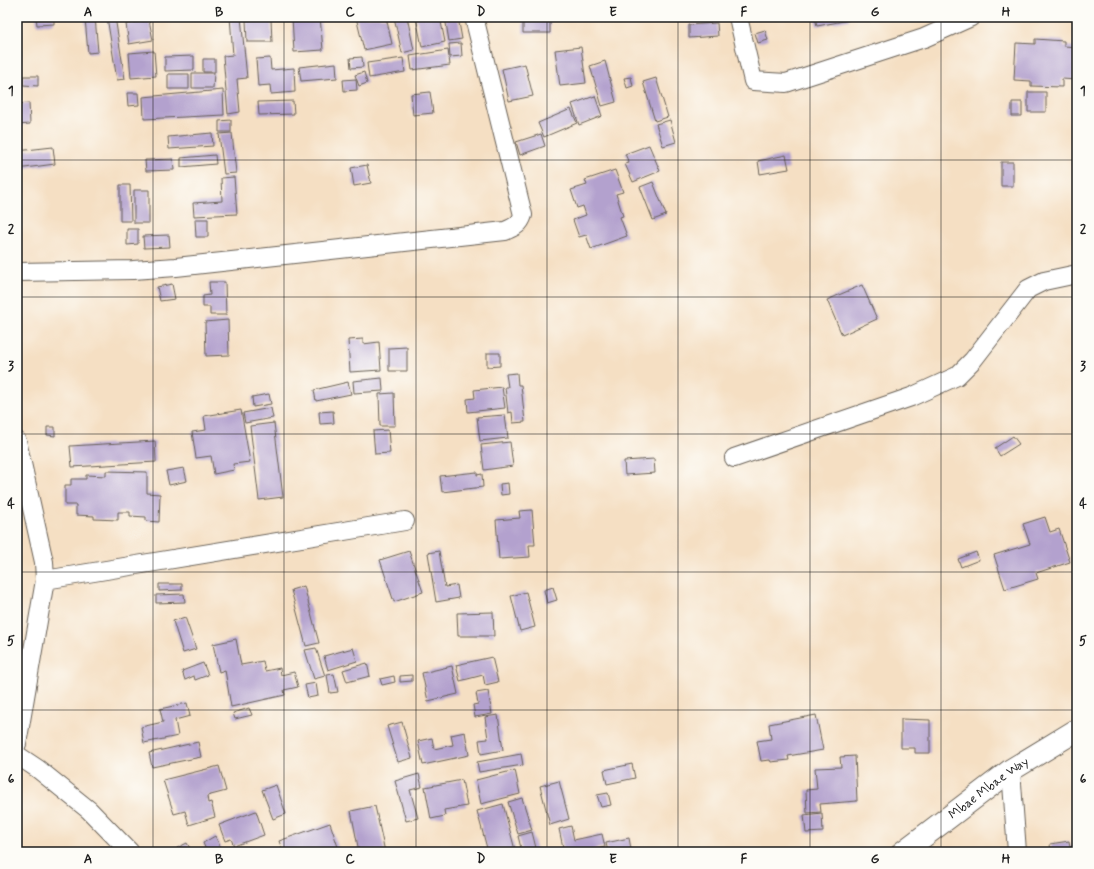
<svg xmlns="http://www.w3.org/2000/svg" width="1094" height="869" font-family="Mynerve,sans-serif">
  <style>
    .building { fill: #b3a1ce }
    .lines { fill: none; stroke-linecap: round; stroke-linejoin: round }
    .street-casing { stroke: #686056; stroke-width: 20 }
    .secondary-casing { stroke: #686056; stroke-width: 24 }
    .street { stroke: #fff; stroke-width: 18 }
    .secondary { stroke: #fff; stroke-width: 22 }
    .grid { fill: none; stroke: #1c1c1c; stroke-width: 1; stroke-opacity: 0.55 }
    .labels { text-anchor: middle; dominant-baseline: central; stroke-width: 3.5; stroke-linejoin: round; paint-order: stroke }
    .street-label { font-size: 13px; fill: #1c1c1c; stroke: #fdfcf7 }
    .neatline { fill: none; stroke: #1c1c1c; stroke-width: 1.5 }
    .grid-label { font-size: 13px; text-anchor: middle; font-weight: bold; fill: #1c1c1c }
  </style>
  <rect width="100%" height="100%" fill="#fdfcf7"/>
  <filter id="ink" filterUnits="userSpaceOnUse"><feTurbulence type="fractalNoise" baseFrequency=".025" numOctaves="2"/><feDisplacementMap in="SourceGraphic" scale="8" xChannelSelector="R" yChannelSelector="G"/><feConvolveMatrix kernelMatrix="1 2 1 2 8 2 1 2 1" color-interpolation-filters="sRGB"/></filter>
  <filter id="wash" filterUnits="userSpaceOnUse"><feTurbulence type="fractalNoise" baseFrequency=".012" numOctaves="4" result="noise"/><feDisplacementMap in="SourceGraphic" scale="16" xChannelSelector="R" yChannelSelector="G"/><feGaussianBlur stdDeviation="0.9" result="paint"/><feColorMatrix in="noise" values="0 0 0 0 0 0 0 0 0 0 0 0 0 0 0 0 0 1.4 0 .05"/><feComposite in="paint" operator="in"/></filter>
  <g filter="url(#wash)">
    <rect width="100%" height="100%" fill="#f5dfc3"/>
    <g id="blocks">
      <path class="building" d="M36,17h18v7l-17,1z
        M95,17l3,35 -10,1 -3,-35z
        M107,17h8l10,62 -8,1z
        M230,17h11l6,61 -10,1 3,33 -12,2 -5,-58 10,-1z
        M292,17h28l3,33 -29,2z
        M356,17h30l6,27 -28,6z
        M394,17h13l7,33 -12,3z
        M416,17h24l5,25 -23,5z
        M445,17h13l4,22 -13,2z
        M815,17h34v3l-32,6z
        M17,19h2l2,40h-4z
        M271,19l1,23h-25l-1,-22z
        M149,20l4,20 -24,4 -3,-20z
        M523,20h27v13h-27z
        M717,23l1,13 -29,2v-13z
        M765,30l3,10 -10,3 -3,-10z
        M1035,39l29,2v5l13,1v33l-15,-1v8l-31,-1v-5l-17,-1 2,-37 19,1z
        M461,43l1,13 -12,1 -1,-13z
        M581,47l5,36 -26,3 -5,-36z
        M448,50l2,15 -38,5 -2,-14z
        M154,51l2,25 -25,2 -2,-25z
        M194,56v14l-29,1v-14z
        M362,57l1,10 -12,1 -1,-10z
        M270,58l1,12 23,-2 1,24 -24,2 -1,-9 -12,1 -2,-27z
        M403,58l2,14 -36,6 -2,-15z
        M203,59h12v13h-12z
        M605,61l11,41 -14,4 -12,-40z
        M336,63l1,15 -36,3 -2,-14z
        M525,64l8,32 -24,5 -7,-32z
        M364,72l3,11 -8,3 -4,-11z
        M192,73h22l-1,15h-21z
        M168,74h21v15h-21z
        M23,76h15v10l-15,-1z
        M631,77l2,9 -6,2 -3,-10z
        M656,78l12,39 -13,4 -12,-39z
        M356,79l1,11 -13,1 -1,-11z
        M223,90l1,25 -80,4 -1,-22z
        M430,92l3,21 -20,2 -2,-21z
        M1028,92h18v20h-18z
        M127,93h11l1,12 -11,1z
        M595,96l7,20 -23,9 -7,-21z
        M293,101l1,13 -35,1 -1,-13z
        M1012,102h10v14h-10z
        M29,103l1,21 -13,1v-21z
        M571,109l6,14 -33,14 -6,-14z
        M231,120v12h-12v-11z
        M670,120l6,22 -13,4 -7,-22z
        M212,133l1,13 -44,3 -1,-12z
        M232,133l4,40 -12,1 -5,-40z
        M541,134l4,12 -25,9 -4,-13z
        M649,145l11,26 -27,11 -8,-18 4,-1 -4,-9z
        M53,147l2,17 -38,5v-18z
        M215,155l1,9 -35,3v-9z
        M786,155l3,14 -29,5 -2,-13z
        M173,159l1,11 -28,1 -1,-11z
        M1001,162h12v24h-12z
        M367,165l4,18 -17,3 -3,-18z
        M615,170l8,22 -7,2 7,22 -3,1 7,19 -36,13 -5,-14 -7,2 -6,-17 13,-5 -3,-9 -6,2 -6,-18 16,-5 -2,-5z
        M234,177l3,37 -43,2 -1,-13 29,-2 -1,-23z
        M653,182l13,33 -13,5 -13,-33z
        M120,185h10l1,36h-11z
        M134,190h15v33h-15z
        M195,219h13v18h-12z
        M127,229h11v15l-11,1z
        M169,235l1,12 -26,1 -1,-12z
        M209,282h16l1,33h-16v-8h-7v-11l7,-1z
        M172,284l3,15 -15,2 -3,-14z
        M862,285l15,34 -35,16 -15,-35z
        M228,320l1,35 -23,1 -1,-34z
        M363,339v5l16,-2 2,28 -31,2 -2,-32z
        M407,347v24h-18v-23z
        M487,353h13v13l-13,1z
        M517,373l1,12h3l4,37 -12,1 -1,-11 -4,1 -3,-26h3l-2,-13z
        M382,378l1,13 -29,2 -1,-12z
        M348,382l3,12 -35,7 -2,-11z
        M502,387l3,21 -37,4 -1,-13 8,-1 -1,-8z
        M394,393l1,33h-15l-1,-32z
        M269,394l2,10 -18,3 -1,-10z
        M271,408l2,10 -28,5 -2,-10z
        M241,410l9,52 -17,2 1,6 -20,4 -3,-18 -15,2 -4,-26 14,-2 -2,-14z
        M333,411l1,12 -14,1 -1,-12z
        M505,415l3,23 -28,3 -3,-24z
        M274,423l9,74 -24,3 -9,-74z
        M47,427h8v9l-8,-1z
        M388,430l2,23 -15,1 -2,-23z
        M1013,436l6,8 -19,12 -5,-8z
        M155,441l1,21 -84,5 -2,-21z
        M510,442l3,24 -29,4 -3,-25z
        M654,459l1,14 -30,2 -1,-14z
        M184,468l3,13 -18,4 -3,-14z
        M106,471l41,1v21l13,1 -1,28 -13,-1v-4l-16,-1v-4h-12v8l-24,-1v-3l-18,-1v-10h-11v-20h6v-6h15v-4l20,1z
        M477,472v3l5,-1 1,13 -41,5 -2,-16z
        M508,483l1,11 -8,1 -1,-11z
        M532,510l3,35h-6l1,12 -31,2 -3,-39 24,-2 -1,-7z
        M1045,517l5,15 9,-3 11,33 -34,11 2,6 -33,10 -11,-34 36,-11 -7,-20z
        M409,551l14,41 -29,10 -14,-42z
        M439,551l6,36 12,-2 2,13 -23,4 -8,-49z
        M976,552l3,8 -18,7 -3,-8z
        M159,584h23v6l-23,1z
        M304,586l15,57 -13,3 -15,-56z
        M553,587l4,13 -10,3 -3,-13z
        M526,592l9,35 -15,4 -9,-35z
        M184,594l1,8 -29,1v-8z
        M493,612l1,24h-36l-1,-23z
        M185,617l11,32 -13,4 -10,-32z
        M236,639l5,26 22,-4 2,10 15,-3 1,7 13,-3 4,15 -14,3 1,5 -54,12 -6,-37 -6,2 -6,-28z
        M316,648l9,28 -11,3 -9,-29z
        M353,648l4,13 -29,9 -4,-14z
        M492,657l6,25 -13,3 -2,-10 -23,6 -4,-16z
        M203,663l5,12 -13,5 -1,-4 -9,4 -3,-9z
        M367,663l3,13 -23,6 -4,-12z
        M452,666l6,28 -30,7 -6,-28z
        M334,674l4,18 -8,1 -3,-18z
        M412,675v6l-12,1v-6z
        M394,676l1,6 -13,3 -2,-6z
        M316,683l2,13 -10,2 -3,-13z
        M488,691l4,23 -17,3 -2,-12 5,-1 -2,-11z
        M187,703l3,13 -15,4 3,16 -34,7 -3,-16 22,-5 -3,-13z
        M249,708l3,7 -17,4 -2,-6z
        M498,715l5,35 -22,4 -2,-14 9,-1 -3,-22z
        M816,715l7,35 -35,6 1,4 -18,2 -1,-2 -9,1 -4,-20 14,-2 -2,-15z
        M901,719l29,1v33h-15v-5h-14z
        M402,722l10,36 -14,4 -11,-36z
        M465,732l4,23 -46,10 -5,-24 14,-3 2,11 19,-4 -2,-10z
        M198,742l3,15 -49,10 -3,-14z
        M521,754l2,11 -44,7 -2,-10z
        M855,756l2,45 -37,3 1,8 -14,1 -1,-23 11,-1 -2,-21 26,-1 -1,-10z
        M632,764l3,14 -28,6 -3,-14z
        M219,766l7,25 -19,5 1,7 3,-1 4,15 -26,8 -4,-14 -11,3 -11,-34z
        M515,770l5,24 -39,10 -5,-24z
        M419,774l3,13 -12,3 8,28 -12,3 -11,-40z
        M462,780l5,26 -23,4 1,6 -14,3 -6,-32z
        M559,781l10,38 -19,6 -10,-39z
        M276,785l10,29 -13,5 -11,-29z
        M608,793l3,12 -10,2 -4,-12z
        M522,798l10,32 -14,4 -10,-32z
        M503,804l12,46 -7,2h-20l-11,-41z
        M375,806l10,46h-26l-8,-41z
        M256,811l8,24 -30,11 -3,-7 -6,2 -6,-16z
        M822,813l1,19 -17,1 -2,-18z
        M330,823l8,24 -14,5h-41l-4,-11z
        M571,826l3,14 28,-6 3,13 -20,5h-21l-5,-23z
        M532,832l5,20h-15l-4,-16z
        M215,836l8,16h-21l4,-2 -3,-7z
        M629,838l2,11 -23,3 -2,-9z
        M1069,841l1,6 7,-1v6h-26l-1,-8z
        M187,843l5,9h-13l-2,-4z"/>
    </g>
  </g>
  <g filter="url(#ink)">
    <use href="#blocks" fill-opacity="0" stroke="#686056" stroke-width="1"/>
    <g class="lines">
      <defs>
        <path id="street" d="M738,17l15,64 33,2 138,-45 47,-21
          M17,272l116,-2 43,-3 329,-36c9,-4 15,-6 18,-16l-49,-198
          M17,441l27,121 1,18 -28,164
          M734,458l177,-61 46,-21 16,-16 55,-71 16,-8 33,-7
          M45,580l360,-59
          M17,755l21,14 51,41 41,42
          M1011,770l6,82"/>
        <g id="secondary">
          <path id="s1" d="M903,852l108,-82 66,-40"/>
        </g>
      </defs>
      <use href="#street" class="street-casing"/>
      <use href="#secondary" class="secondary-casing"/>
      <use href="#street" class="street"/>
      <use href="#secondary" class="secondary"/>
    </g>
  </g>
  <path class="grid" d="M153,17v835M284,17v835M416,17v835M547,17v835M678,17v835M810,17v835M941,17v835M17,160h1060M17,297h1060M17,434h1060M17,572h1060M17,710h1060"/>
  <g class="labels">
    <g class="street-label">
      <text stroke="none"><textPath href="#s1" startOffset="107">Mbae Mbae Way</textPath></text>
    </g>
  </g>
  <rect width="1094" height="869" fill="none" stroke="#fdfcf7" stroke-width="44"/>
  <rect x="22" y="22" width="1050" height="825" class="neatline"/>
  <g class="grid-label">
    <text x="88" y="16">A</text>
    <text x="219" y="16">B</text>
    <text x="350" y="16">C</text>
    <text x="481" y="16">D</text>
    <text x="613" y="16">E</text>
    <text x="744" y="16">F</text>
    <text x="875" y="16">G</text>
    <text x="1006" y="16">H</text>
    <text x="11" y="95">1</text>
    <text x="1083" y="95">1</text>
    <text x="11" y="233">2</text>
    <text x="1083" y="233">2</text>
    <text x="11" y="370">3</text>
    <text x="1083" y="370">3</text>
    <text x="11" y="508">4</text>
    <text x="1083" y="508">4</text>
    <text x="11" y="645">5</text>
    <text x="1083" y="645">5</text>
    <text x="11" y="783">6</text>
    <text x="1083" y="783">6</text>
    <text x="88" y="863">A</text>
    <text x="219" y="863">B</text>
    <text x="350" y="863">C</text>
    <text x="481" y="863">D</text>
    <text x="613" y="863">E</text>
    <text x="744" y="863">F</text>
    <text x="875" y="863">G</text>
    <text x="1006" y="863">H</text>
  </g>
</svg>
